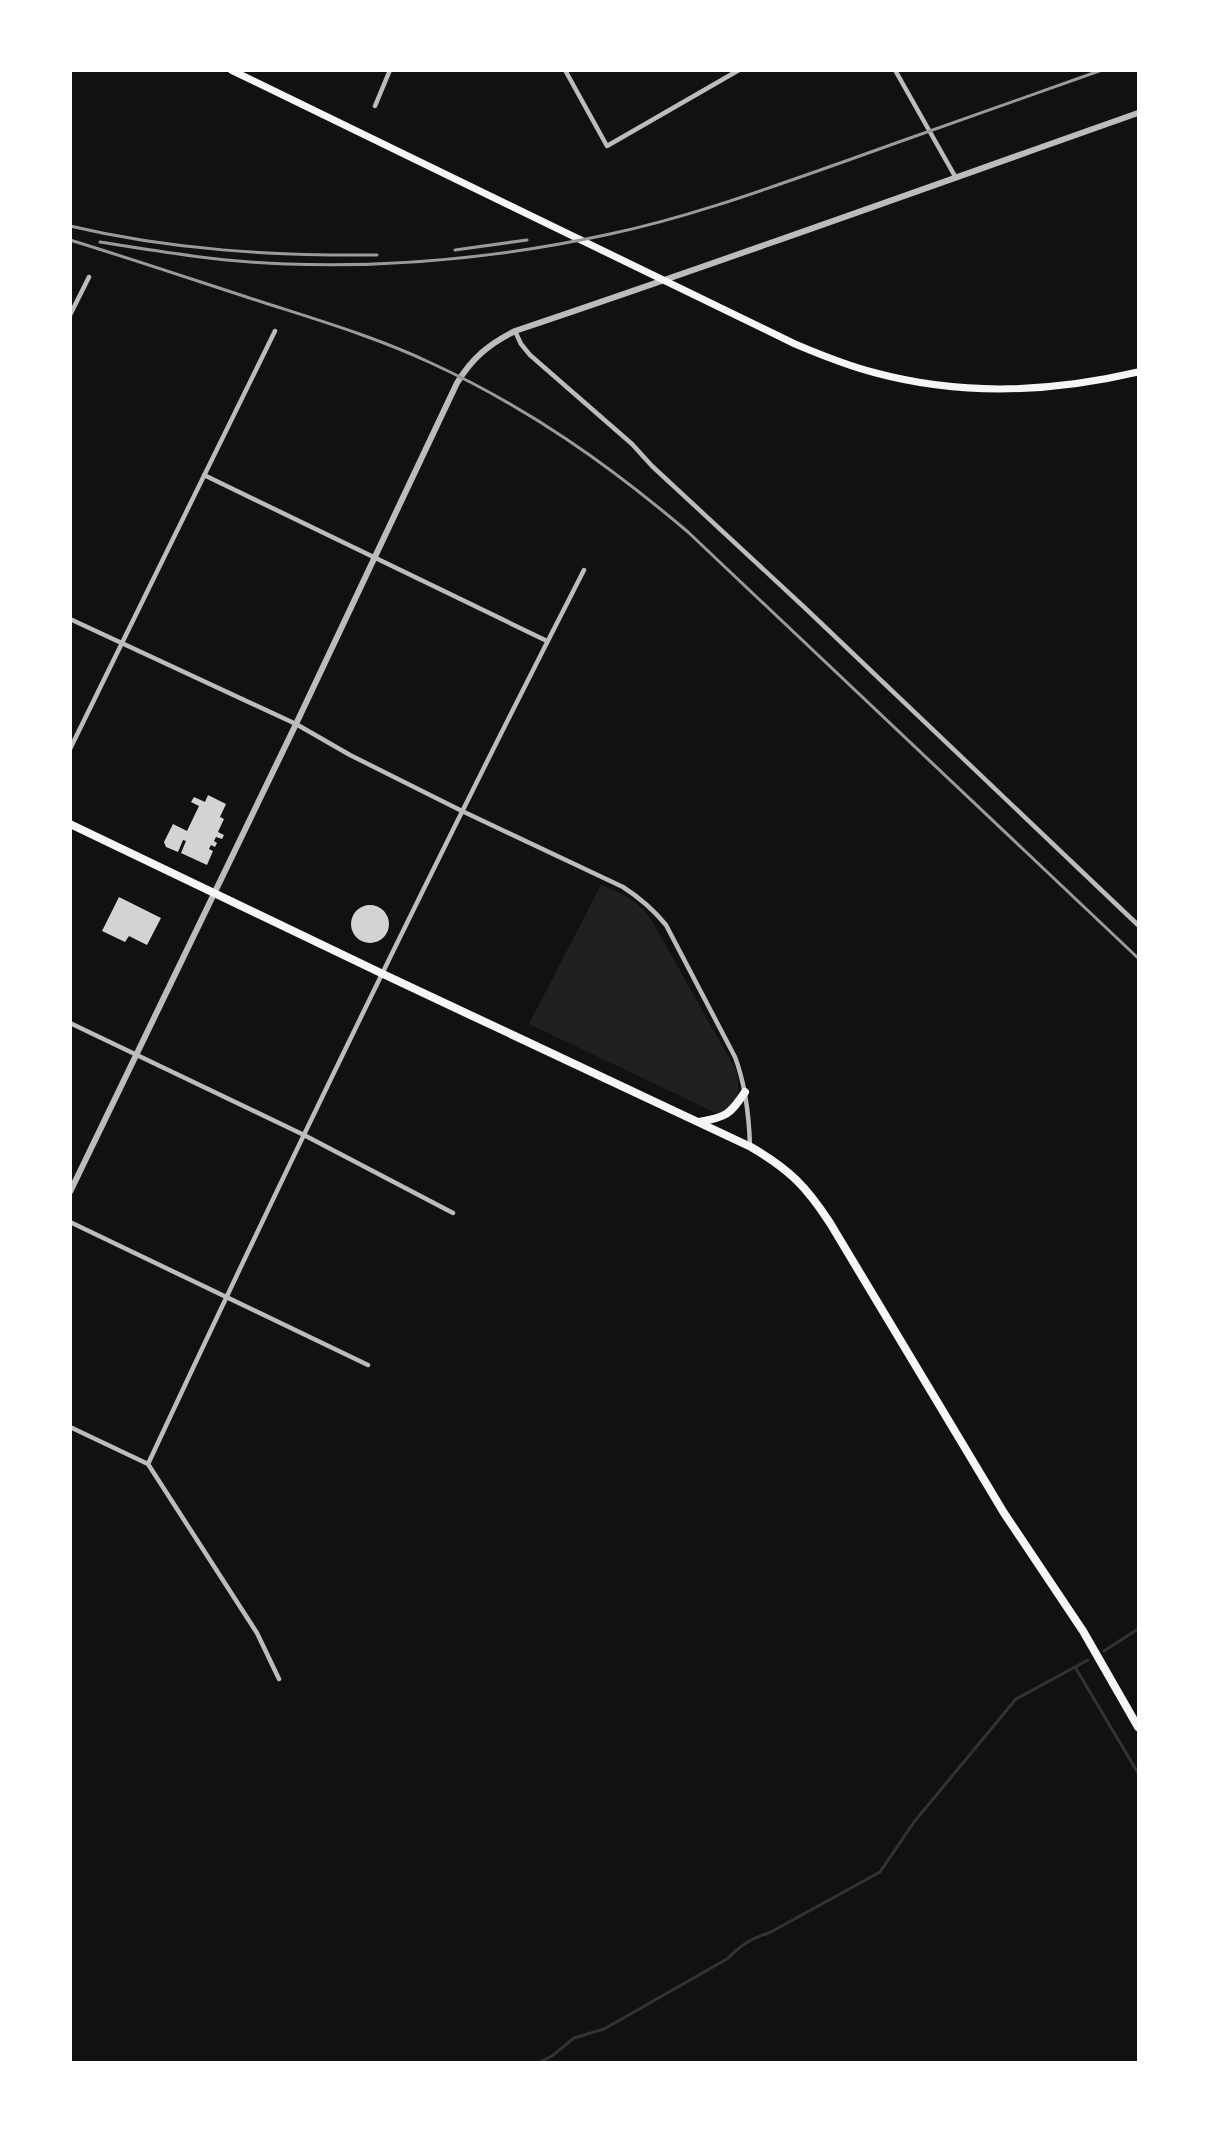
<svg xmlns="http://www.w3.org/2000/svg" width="1209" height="2133" font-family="'Fira Sans Condensed',sans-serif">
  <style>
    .green { fill: #202020 }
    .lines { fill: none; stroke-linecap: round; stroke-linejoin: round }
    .stream { stroke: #333; stroke-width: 3 }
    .building { fill: #d3d3d3 }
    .minor { stroke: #bcbcbc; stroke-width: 4.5 }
    .tertiary { stroke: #bcbcbc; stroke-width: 6 }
    .secondary { stroke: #f5f5f5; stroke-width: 7 }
    .primary { stroke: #f5f5f5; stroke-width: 8 }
    .rail { stroke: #9a9a9a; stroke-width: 3 }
  </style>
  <rect width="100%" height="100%" fill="#111"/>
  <path class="green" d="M601,885c21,8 39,17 51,36l84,149c5,18 3,41 -20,43l-187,-89z"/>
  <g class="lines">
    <path class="stream" d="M1104,1651l34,-22
      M1075,1667l63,106
      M540,2062l12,-6 22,-18 30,-9 123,-70c13,-13 24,-21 42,-26l111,-61 34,-50 102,-123 72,-39"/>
  </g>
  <path class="building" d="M208,795l18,9 -6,13 4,2 -6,13 6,3 -2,4 -6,-2 -2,4 3,2 -2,4 -4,-2 -2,4 4,2 -6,14 -26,-12 5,-12 -3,-1 -5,12 -12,-5 -2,-5 9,-18 14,7 12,-25 -8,-4 3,-5 11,5z
    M119,897l42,21 -14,27 -18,-9 -4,6 -23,-11z
    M351 924a19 19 0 1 1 38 0a19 19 0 1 1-38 0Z"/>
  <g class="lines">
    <path class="minor" d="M565,70l42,76 132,-76
      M895,70l61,108
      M375,106l15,-36
      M70,315l19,-38
      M515,331l6,13 9,11 102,89 20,22 152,141 334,318
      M204,475l343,166
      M70,619l226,105 54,31 112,56 161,76c17,11 30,22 43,38l69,132c11,29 14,58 15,89
      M70,749l205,-418
      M70,1023l234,112 149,78
      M70,1222l298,143
      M70,1427l78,37
      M148,1464c140,-300 285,-599 436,-894
      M148,1464l109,169 22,46"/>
    <path class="tertiary" d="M70,1192l226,-468 161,-341c15,-25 32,-39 58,-52 209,-70 416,-145 623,-218"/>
    <path class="secondary" d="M231,70l564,274c26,11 53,22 81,29 86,23 177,19 262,-1"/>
    <path class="primary" d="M70,824l313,150 368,173c38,22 55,39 79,76l174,290 79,118 55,96
      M699,1122c27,-5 31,-7 46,-30"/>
    <path class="rail" d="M70,226c101,24 204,30 307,29
      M70,240c65,20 130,42 195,63 56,18 113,35 166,60 96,44 177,101 257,169l450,426
      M100,242c62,10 123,20 186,22 108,4 218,-7 324,-30 80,-17 156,-45 233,-72 86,-31 172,-61 259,-92
      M455,250l72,-10"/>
  </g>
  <rect width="1209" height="2133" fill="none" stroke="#ffffff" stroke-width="144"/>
</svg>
